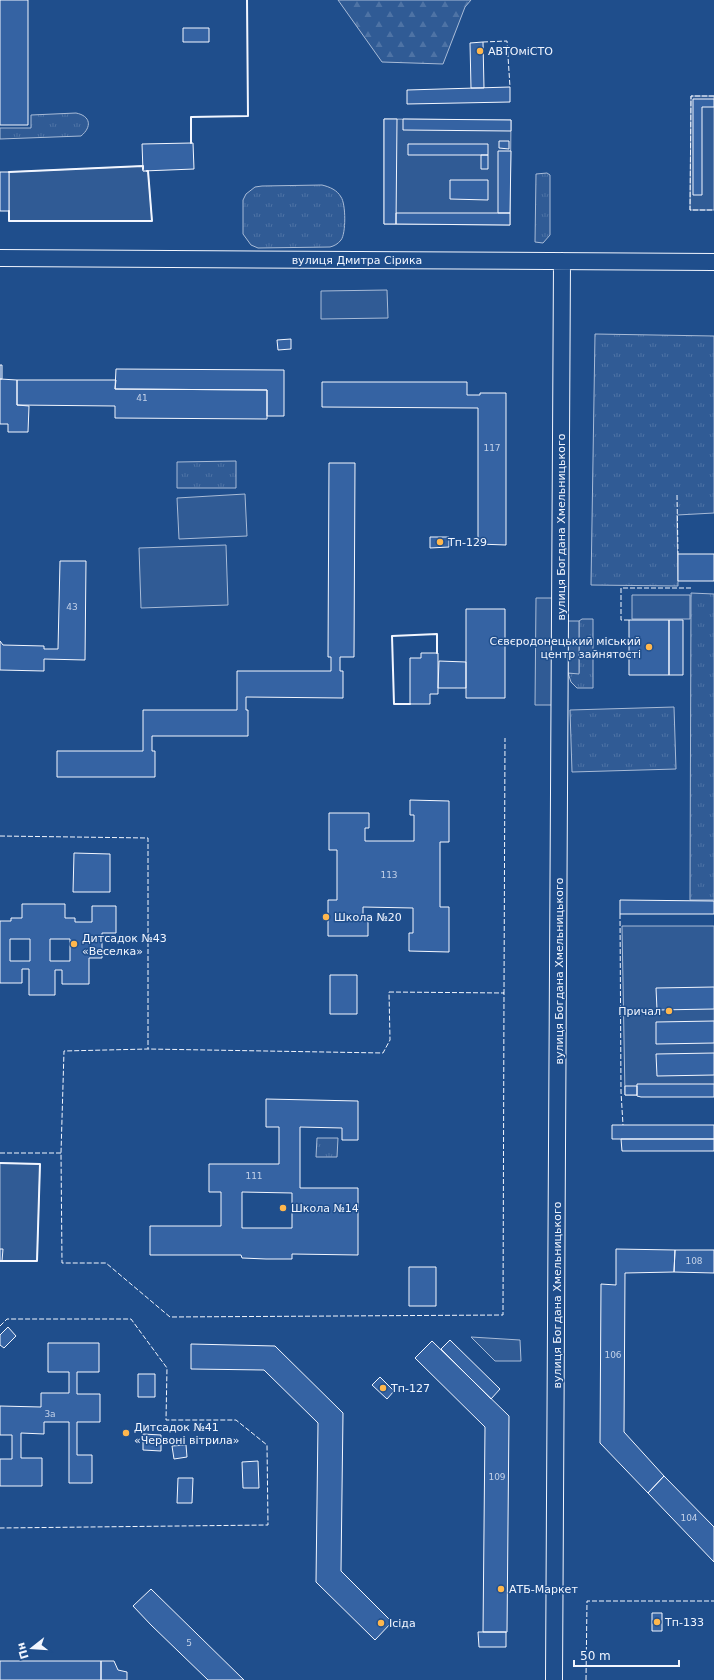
<svg xmlns="http://www.w3.org/2000/svg" width="714" height="1680" font-family="'DejaVu Sans',sans-serif">
  <style>
    .grass { fill: url(#grass-tufts); stroke: #a8bbd7 }
    .forest { fill: url(#forest-firs); stroke: #a8bbd7 }
    .built { fill: #305b95; stroke: #a8bbd7 }
    .building { fill: #3563a3; stroke: #f2f6ff; fill-rule: evenodd }
    .lines { fill: none; stroke-linecap: round; stroke-linejoin: round }
    .tertiary-casing { stroke: #f2f6ff; stroke-width: 18 }
    .tertiary { stroke: #1f4e8c; stroke-width: 16 }
    .fence { stroke: #f2f6ff; stroke-width: 1; stroke-dasharray: 5 2; stroke-linecap: butt }
    .wall { stroke: #f2f6ff; stroke-width: 2 }
    .poi-dot { fill: #ffb74d; stroke: #1f4e8c; stroke-width: 1.5 }
    .labels { text-anchor: middle; dominant-baseline: central; stroke-width: 3; stroke-linejoin: round; paint-order: stroke }
    .number-label { font-size: 9px; fill: #c3d1e8 }
    .poi-label { font-size: 11px; fill: #f2f6ff; stroke: #1f4e8c; text-anchor: start }
    .street-label { font-size: 11px; fill: #f2f6ff; stroke: #1f4e8c }
  </style>
  <defs>
    <pattern id="grass-tufts" width="24" height="20" patternUnits="userSpaceOnUse"><rect width="24" height="20" fill="#305b95"/><path d="M3 7l-1-3M5 7V3M7 7l1-3M15 17l-1-3M17 17v-4M19 17l1-3" fill="none" stroke="#4e73a5"/></pattern>
    <pattern id="forest-firs" width="22" height="20" patternUnits="userSpaceOnUse"><rect width="22" height="20" fill="#305b95"/><path d="M5 1l3.5 6h-7zM16 11l3.5 6h-7z" fill="#4e73a5"/></pattern>
  </defs>
  <rect width="100%" height="100%" fill="#1f4e8c"/>
  <path class="grass" d="M76,113c15,3 16,14 5,23l-81,3v-11h31v-13z
    M547,173l3,2v60l-7,8 -8,-1 1,-68z
    M322,185c8,2 15,5 19,12 5,7 5,37 0,43 -3,4 -7,6 -11,7l-72,1 -7,-3 -8,-11v-34l3,-6 9,-7 7,-1z
    M595,334l119,2v177l-37,2 1,71 -87,-1z
    M236,461v27h-59v-26z
    M691,593l23,1v306h-24z
    M582,619h11v69h-16l-6,-6 -3,-9h11v-52z
    M674,707l2,62 -104,3 -2,-62z
    M317,1138h21l-1,19h-21z"/>
  <path class="forest" d="M338,0h133l-6,7 -22,57 -61,-2z"/>
  <path class="built" d="M691,96h23v114h-24z
    M384,119l127,1 -1,105 -126,-1z
    M143,166v5h5l4,50h-143v-49z
    M387,290l1,28 -67,1v-28z
    M245,494l2,42 -68,3 -2,-41z
    M226,545l2,60 -87,3 -2,-60z
    M632,595h58v24h-58z
    M536,598h18v107h-19z
    M568,621h11v53l-11,-1z
    M622,926h92v170l-89,-1z
    M0,1163l40,1 -3,97h-37z
    M471,1337l49,3 1,21h-26z"/>
  <path class="building" d="M0,0h28v125h-28z
    M183,28h26v14h-26z
    M483,42l1,46h-13l-1,-45z
    M510,87v15l-103,2v-14z
    M693,99h21v8h-12v88h-9z
    M384,119h13l-1,105h-12z
    M403,119l108,1v11l-108,-1z
    M499,141h10v8l-10,-1z
    M191,143h2l1,26 -51,2 -1,-27z
    M408,144h80v11h-80z
    M498,151h13l-1,62h-12z
    M481,155h7v14h-7z
    M0,172h9v39h-9z
    M450,180h38v20l-38,-1z
    M396,213h114v12l-114,-1z
    M291,339v10l-13,1 -1,-10z
    M0,365h2v14h-2z
    M116,369l168,1v46h-17v-26l-152,-1z
    M0,379l17,1v25l12,1 -1,26h-20v-8h-8z
    M17,380h99l-1,9 152,1v29l-152,-1v-12l-98,-1z
    M322,382h145v13h13v-2h26v152l-28,-1v-136l-156,-1z
    M329,463h26l-1,194h-14v14h3v27l-97,-1v13h2v26h-96v15h3v26h-98v-26h86v-41h94v-39h94v-14h-3z
    M430,537h19v10l-19,1z
    M678,554h36v27h-36z
    M60,561h26l-1,99 -41,-1v12l-44,-1v-29l3,4 41,1v3h14z
    M466,609h39v89h-39z
    M629,620h40v55h-40z
    M669,620h14v55h-14z
    M421,653h17v41h-8v10h-20v-46h11z
    M439,661l27,1v26h-28z
    M410,800l39,1v41h-9v65h9v45l-40,-1v-18h4v-25l-50,-1v12h5v17h-40v-36h9v-50h-8v-37h40v15h-4v13h49v-26h-4z
    M74,853l36,1v38h-37z
    M620,900l94,1v13h-94z
    M22,904h43v14h10v4h17v-16h24v27h-14v25h-13v26h-27v-14h-7v25h-26v-26h-7v14h-22v-62h11v-3h11zM10,939h20v22h-20zM50,939h20v22h-20z
    M330,975h27v39h-27z
    M714,987v22l-57,1 -1,-22z
    M714,1021v22l-58,1v-22z
    M714,1053v22l-57,1 -1,-22z
    M637,1084h77v13h-73l-4,-1z
    M625,1086h12v9h-12z
    M266,1099l92,2v39h-16v-12l-42,-1v61h58v67l-66,-1v5h-26l-24,-1 -1,-3h-91v-29h71v-34h-12v-28h70v-37h-13zM242,1192l50,1v35h-50z
    M612,1125h102v14h-102z
    M621,1139h93v12h-92z
    M0,1249h3l-1,12h-2z
    M616,1249l59,1 -1,22 -49,1 -1,159 40,44 -16,17 -48,-50 1,-159 15,1z
    M675,1250h39v23l-40,-1z
    M409,1267h27v39h-27z
    M8,1327l8,9 -12,12 -4,-3v-10z
    M450,1340l50,49 -9,10 -50,-50z
    M432,1341l77,75 -2,216h-24l2,-205 -70,-69z
    M48,1343h51v29h-22v22h23v28h-23v33h15v28h-23v-61h-25v12l-23,-1v25h21v28h-42v-27h12v-24h-12v-29l41,1v-14h28v-21h-21z
    M191,1344l84,2 68,67 -2,158 51,51 -17,18 -59,-58 2,-159 -54,-53 -73,-1z
    M138,1374h17v23h-17z
    M380,1377l14,14 -7,8 -15,-14z
    M143,1434l18,1v16l-18,-1z
    M186,1445l1,12 -13,2 -2,-13z
    M258,1461l1,27h-16l-1,-26z
    M664,1476l50,51v35l-66,-69z
    M178,1478h15l-1,25h-15z
    M151,1589l93,91h-36l-57,-55 -18,-19z
    M652,1613h10v18h-10z
    M478,1632h28v15h-27z
    M0,1661h101v19h-101z
    M101,1661h13l4,9 9,2v8h-26z"/>
  <g class="lines">
    <defs>
      <path id="tertiary" d="M0,258l714,4
        M554,1680l8,-1419"/>
    </defs>
    <use href="#tertiary" class="tertiary-casing"/>
    <use href="#tertiary" class="tertiary"/>
    <path class="fence" d="M483,42l24,-1 3,46
      M714,96h-23l-1,114h24
      M677,495l1,59
      M629,620h-8v-32h70
      M0,836l148,2v211
      M620,914l1,178 2,33
      M389,992l115,1 -1,322 -333,2 -64,-54h-44l-1,-110 3,-102 84,-2 235,4 7,-13z
      M503,993h1l1,-255
      M0,1153h61
      M0,1326l7,-7h124l36,49 -1,52h70l31,25 1,80 -268,3
      M586,1680l1,-79h127"/>
    <path class="wall" d="M191,143v-26l57,-1 -1,-116
      M9,172l134,-6v3
      M9,211v10h143l-4,-50h-1
      M410,704h-16l-2,-68 45,-2v19
      M0,1163l40,1 -3,97h-37"/>
  </g>
  <g class="poi-dot">
    <circle cx="480" cy="51" r="4"/>
    <circle cx="440" cy="542" r="4"/>
    <circle cx="649" cy="647" r="4"/>
    <circle cx="326" cy="917" r="4"/>
    <circle cx="74" cy="944" r="4"/>
    <circle cx="669" cy="1011" r="4"/>
    <circle cx="283" cy="1208" r="4"/>
    <circle cx="383" cy="1388" r="4"/>
    <circle cx="126" cy="1433" r="4"/>
    <circle cx="501" cy="1589" r="4"/>
    <circle cx="657" cy="1622" r="4"/>
    <circle cx="381" cy="1623" r="4"/>
  </g>
  <g class="labels">
    <g class="number-label">
      <text x="142" y="398">41</text>
      <text x="492" y="448">117</text>
      <text x="72" y="607">43</text>
      <text x="389" y="875">113</text>
      <text x="254" y="1176">111</text>
      <text x="694" y="1261">108</text>
      <text x="613" y="1355">106</text>
      <text x="50" y="1414">3а</text>
      <text x="497" y="1477">109</text>
      <text x="689" y="1518">104</text>
      <text x="189" y="1643">5</text>
    </g>
    <g class="poi-label">
      <text x="488" y="51">АВТОміСТО</text>
      <text x="448" y="542">Тп-129</text>
      <text x="641" y="641" text-anchor="end">Сєвєродонецький міський<tspan x="641" dy="13">центр зайнятості</tspan></text>
      <text x="334" y="917">Школа №20</text>
      <text x="82" y="938">Дитсадок №43<tspan x="82" dy="13">«Веселка»</tspan></text>
      <text x="661" y="1011" text-anchor="end">Причал</text>
      <text x="291" y="1208">Школа №14</text>
      <text x="391" y="1388">Тп-127</text>
      <text x="134" y="1427">Дитсадок №41<tspan x="134" dy="13">«Червоні вітрила»</tspan></text>
      <text x="509" y="1589">АТБ-Маркет</text>
      <text x="665" y="1622">Тп-133</text>
      <text x="389" y="1623">Ісіда</text>
    </g>
    <g class="street-label">
      <text x="357" y="260">вулиця Дмитра Сірика</text>
      <text transform="translate(561 527) rotate(-90)">вулиця Богдана Хмельницького</text>
      <text transform="translate(559 971) rotate(-90)">вулиця Богдана Хмельницького</text>
      <text transform="translate(557 1295) rotate(-90)">вулиця Богдана Хмельницького</text>
    </g>
  </g>
  <g transform="translate(32 1648) rotate(253)" stroke="#1f4e8c" stroke-width="3" paint-order="stroke">
  <path d="M0-3L7 15L0 10L-7 15Z" fill="#f2f6ff"/>
  <text y="-6" font-size="11" font-weight="bold" text-anchor="middle" fill="#f2f6ff">Пн</text>
  </g>
  <path d="M574 1660v6h105v-6" fill="none" stroke="#f2f6ff" stroke-width="2"/>
  <text x="580" y="1660" font-size="12" fill="#f2f6ff" stroke="#1f4e8c" stroke-width="3" paint-order="stroke">50 m</text>
</svg>
